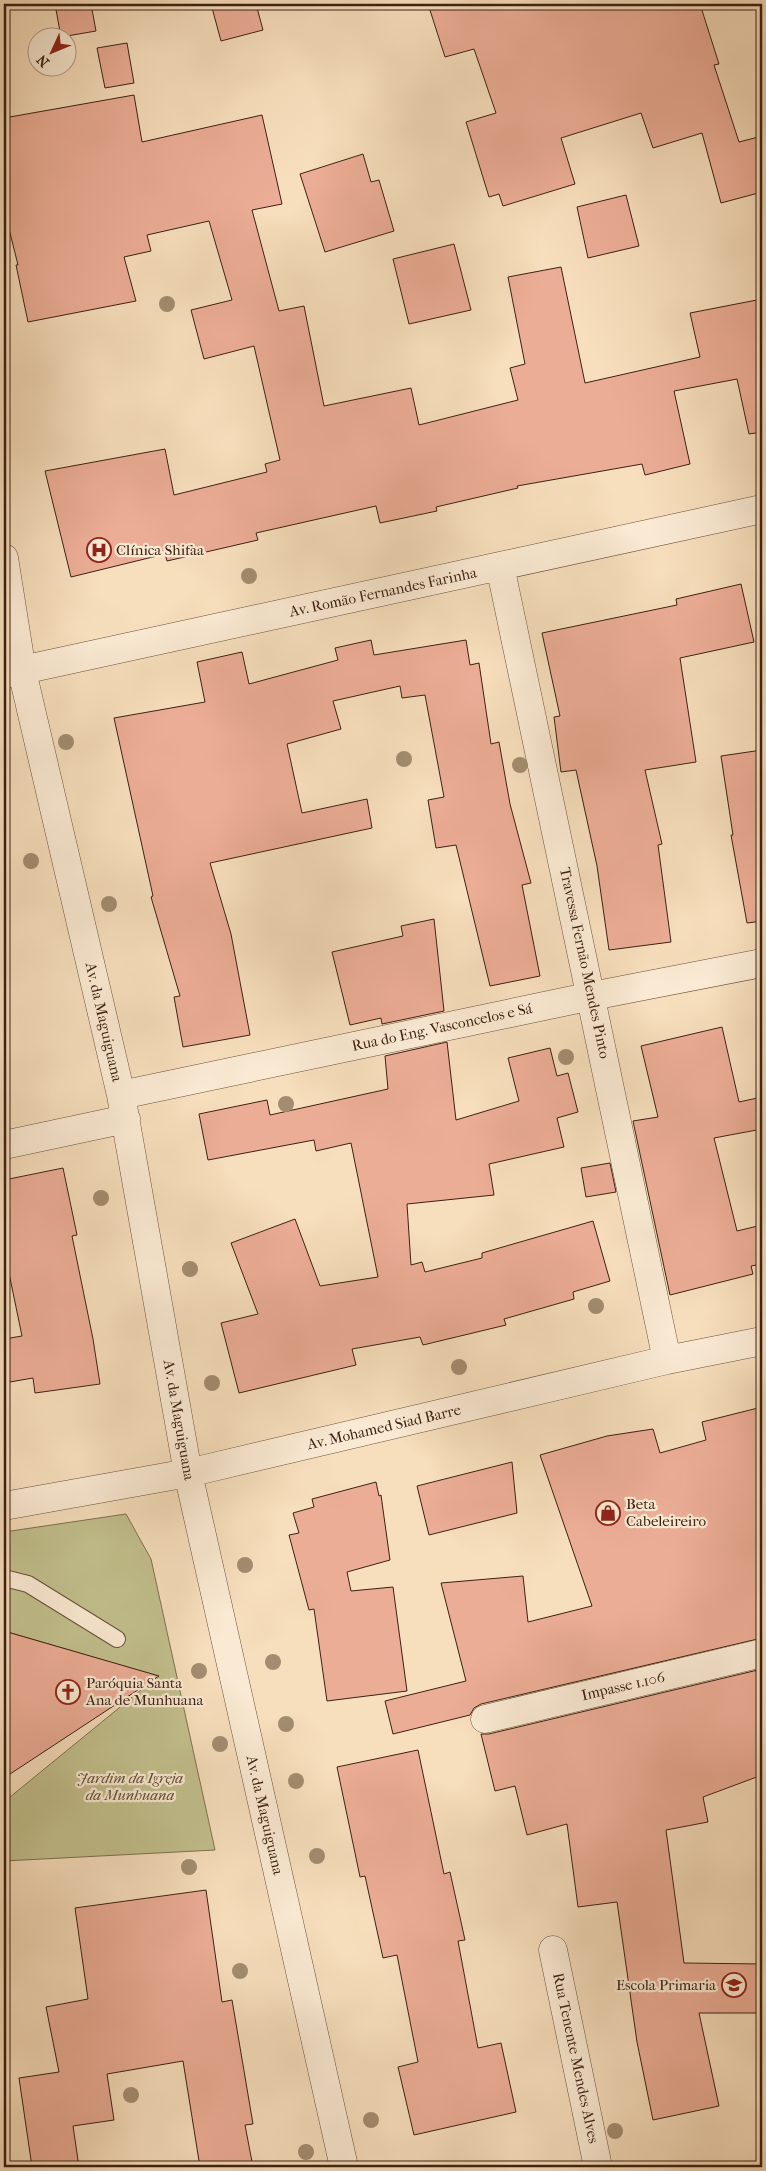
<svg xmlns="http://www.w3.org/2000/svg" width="766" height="2171" font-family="'IM FELL French Canon',serif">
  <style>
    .green { fill: #c2c08d; stroke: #7f7050 }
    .building { fill: #ecad96; stroke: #3c2112 }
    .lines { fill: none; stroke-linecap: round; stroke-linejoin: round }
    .service-casing { stroke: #6b503c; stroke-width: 18 }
    .minor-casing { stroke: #6b503c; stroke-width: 29 }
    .service { stroke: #faead3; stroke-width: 16 }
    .minor { stroke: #faead3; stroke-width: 28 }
    .tree { fill: #a38c70 }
    .labels { text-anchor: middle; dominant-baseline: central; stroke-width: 4.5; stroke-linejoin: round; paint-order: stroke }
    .poi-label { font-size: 15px; fill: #3c2112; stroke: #faead3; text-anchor: start }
    .street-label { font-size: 15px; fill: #3c2112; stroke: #faead3 }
    .park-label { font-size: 15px; font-style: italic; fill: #5e4931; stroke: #faead3 }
  </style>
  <rect width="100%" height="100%" fill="#f7debc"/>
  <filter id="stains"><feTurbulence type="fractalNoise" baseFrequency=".004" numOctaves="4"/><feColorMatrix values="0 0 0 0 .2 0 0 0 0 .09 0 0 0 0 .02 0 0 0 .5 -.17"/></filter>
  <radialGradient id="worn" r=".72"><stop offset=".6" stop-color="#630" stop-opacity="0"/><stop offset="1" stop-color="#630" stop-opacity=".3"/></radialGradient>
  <path class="green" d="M126,1514l25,45 64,291 -211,11v-59l154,-126 -154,-45v-99z"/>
  <path class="building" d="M55,4h36l5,27 -35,6z
    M211,4h45l7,26 -42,11z
    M428,4h272l19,60 -5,1 25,77 23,-6v56l-41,11 -19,-70 -49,15 -12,-35 -80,25 14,46 -72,22 -4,-12 -10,3 -23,-75 30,-9 -22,-64 -29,8z
    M127,43l7,40 -29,5 -8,-40z
    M134,95l8,47 120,-27 20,89 -30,6 27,101 25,-5 20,100 87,-18 8,37 99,-25 -8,-32 15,-4 -17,-87 53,-10 24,116 115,-26 -10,-44 72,-14v133l-13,2 -12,-55 -63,12 16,73 -45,11 -3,-11 -125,22 1,2 -82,19 1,4 -57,12 -4,-17 -120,27 2,7 -91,21 -2,-7 -94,23 -26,-106 120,-22 9,46 93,-23 -2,-8 15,-4 -26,-114 -50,13 -13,-49 41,-10 -23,-79 -62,14 4,16 -27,6 12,44 -108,21 -12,-57h2l-14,-56v-91z
    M363,154l8,28 8,-2 15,51 -69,21 -25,-78z
    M626,195l13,51 -51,12 -11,-51z
    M454,244l17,66 -62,14 -16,-65z
    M741,584l13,58 -74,16 16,104 -51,8 17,74 -4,1 13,97 -62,8 -12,-84 -21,-96 -15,2 -7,-55 6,-1 -18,-83 135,-28 -1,-6z
    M371,640l3,15 92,-15 4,25 9,-2 12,81 8,-2 11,62 21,79 -9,2 18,91 -50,10 -34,-141 -20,3 -8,-48 16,-3 -19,-102 -23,3 -2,-12 -67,15 8,28 -54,15 15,69 65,-14 5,29 -162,35 21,71 19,101 -67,12 -9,-50 6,-1 -29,-99 2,-1 -39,-178 91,-16 -8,-40 45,-10 7,32 89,-24 -3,-12z
    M762,750v171l-15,2 -16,-88h2l-12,-79z
    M434,919l10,92 -62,13 -1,-6 -31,7 -18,-73 71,-16 -2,-10z
    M722,1027l17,75 23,-5v32l-48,9 23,93 25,-6v39l-11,2 2,8 -83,21 -37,-174 25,-4 -17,-71z
    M447,1042l9,78 63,-19 -11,-43 42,-10 7,28 11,-3 10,39 -21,6 7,29 -75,17 5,31 -87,9 4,61 11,-3 3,10 57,-14v-5l111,-32 17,60 -37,11 1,7 -70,20 2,6 -83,20 -3,-8 -68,12 4,16 -117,28 -18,-70 37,-9 -27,-71 64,-24 25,67 58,-9 -27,-134 -35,8 -2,-11 -106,20 -9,-46 68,-14 3,15 118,-26 -3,-33z
    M610,1163l6,29 -30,5 -5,-29z
    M63,1168l14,67 -5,1 21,103 7,45 -65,9 -2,-15 -29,5v-44l18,-3 -18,-87v-69z
    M762,1407v231l-281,66 -7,4 -4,7 -77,19 -8,-33 81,-20 -25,-98 82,-7 5,46 64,-16 -52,-151 67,-19 46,-7 7,24 46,-13 -4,-18z
    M512,1462l5,51 -88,22 -12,-49z
    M376,1482l3,14 2,-1 9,65 -43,12 4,19 42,-4 14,104 -80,10 -13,-92 -5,1 -20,-75 10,-2 -6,-20 21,-6 -2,-8z
    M4,1631l155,45 -155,102z
    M762,1669v106l-59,22 5,25 -42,8 18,133 78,1v49h-63l20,93 -66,14 -16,-78 -20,-140 -39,5 -11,-83 -40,11 -12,-49 -20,5 -14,-57h8z
    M418,1750l26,124 6,-2 15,68 -7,1 20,107 23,-5 15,69 -102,23 -16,-68 20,-5 -21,-107 -14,3 -18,-82 -5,1 -23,-110z
    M206,1890l16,112 10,-2 21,124 -8,1 8,42h-53l-17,-106 -76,13 7,46 -41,6 6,41h-47l-13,-89 40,-6 -13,-65 42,-8 -13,-91z"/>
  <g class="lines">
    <defs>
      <path id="service" d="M4,1578l24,6 89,55"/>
      <path id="minor" d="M4,558l18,113 99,424 67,378 156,694
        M500,566l167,794
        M4,674l758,-165
        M121,1095l471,-99 170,-33
        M4,1145l122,-26
        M4,1506l184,-33 479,-113 95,-19
        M485,1719l277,-66
        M553,1950l45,217"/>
    </defs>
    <use href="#service" class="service-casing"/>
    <use href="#minor" class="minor-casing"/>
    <use href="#service" class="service"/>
    <use href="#minor" class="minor"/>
  </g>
  <g class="tree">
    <circle cx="167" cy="304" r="8"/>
    <circle cx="249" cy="576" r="8"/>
    <circle cx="66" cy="742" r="8"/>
    <circle cx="404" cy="759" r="8"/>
    <circle cx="520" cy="765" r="8"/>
    <circle cx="31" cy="861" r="8"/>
    <circle cx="109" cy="904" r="8"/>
    <circle cx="566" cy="1057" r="8"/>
    <circle cx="286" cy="1104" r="8"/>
    <circle cx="101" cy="1198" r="8"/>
    <circle cx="190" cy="1269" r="8"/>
    <circle cx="596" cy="1306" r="8"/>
    <circle cx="459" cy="1367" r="8"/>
    <circle cx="212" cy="1383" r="8"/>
    <circle cx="245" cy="1565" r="8"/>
    <circle cx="273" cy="1662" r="8"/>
    <circle cx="199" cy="1671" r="8"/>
    <circle cx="286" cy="1724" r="8"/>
    <circle cx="220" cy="1744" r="8"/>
    <circle cx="296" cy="1781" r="8"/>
    <circle cx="317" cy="1856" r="8"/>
    <circle cx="189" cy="1867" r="8"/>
    <circle cx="240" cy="1971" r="8"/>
    <circle cx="131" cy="2095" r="8"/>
    <circle cx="371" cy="2120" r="8"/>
    <circle cx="615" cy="2131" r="8"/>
    <circle cx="306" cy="2152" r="8"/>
  </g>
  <defs>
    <symbol id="hospital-ring" viewBox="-11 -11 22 22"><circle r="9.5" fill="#faead3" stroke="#8f2418" stroke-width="1.5"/><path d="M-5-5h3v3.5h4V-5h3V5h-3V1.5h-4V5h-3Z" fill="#8f2418"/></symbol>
    <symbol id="shop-ring" viewBox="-11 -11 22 22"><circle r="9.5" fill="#faead3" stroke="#8f2418" stroke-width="1.5"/><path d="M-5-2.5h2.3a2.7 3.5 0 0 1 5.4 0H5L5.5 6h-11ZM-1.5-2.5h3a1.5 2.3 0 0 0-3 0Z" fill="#8f2418"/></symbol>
    <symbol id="church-ring" viewBox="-11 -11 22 22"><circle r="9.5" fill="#faead3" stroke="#8f2418" stroke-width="1.5"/><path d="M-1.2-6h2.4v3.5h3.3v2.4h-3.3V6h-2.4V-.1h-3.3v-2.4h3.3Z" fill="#8f2418"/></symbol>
    <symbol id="school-ring" viewBox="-11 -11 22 22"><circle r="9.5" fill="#faead3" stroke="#8f2418" stroke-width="1.5"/><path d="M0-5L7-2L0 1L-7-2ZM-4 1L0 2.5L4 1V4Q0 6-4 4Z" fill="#8f2418"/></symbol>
  </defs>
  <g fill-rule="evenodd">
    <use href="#hospital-ring" x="85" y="536" width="28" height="28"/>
    <use href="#shop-ring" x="594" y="1499" width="28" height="28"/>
    <use href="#church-ring" x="54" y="1678" width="28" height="28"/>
    <use href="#school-ring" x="720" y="1971" width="28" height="28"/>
  </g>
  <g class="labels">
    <g class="poi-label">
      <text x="116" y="550">Clínica Shifaa</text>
      <text x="626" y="1504">Beta<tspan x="626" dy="17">Cabeleireiro</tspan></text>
      <text x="86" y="1683">Paróquia Santa<tspan x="86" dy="17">Ana de Munhuana</tspan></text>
      <text x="716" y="1985" text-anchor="end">Escola Primaria</text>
    </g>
    <g class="street-label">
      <text transform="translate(383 592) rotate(-12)">Av. Romão Fernandes Farinha</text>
      <text transform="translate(585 963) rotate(78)">Travessa Fernão Mendes Pinto</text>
      <text transform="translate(104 1022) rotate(77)">Av. da Maguiguana</text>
      <text transform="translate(442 1027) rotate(-12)">Rua do Eng. Vasconcelos e Sá</text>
      <text transform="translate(179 1420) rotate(80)">Av. da Maguiguana</text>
      <text transform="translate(384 1427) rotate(-13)">Av. Mohamed Siad Barre</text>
      <text transform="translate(623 1686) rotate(-13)">Impasse 1.106</text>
      <text transform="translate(265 1815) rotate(77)">Av. da Maguiguana</text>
      <text transform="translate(576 2058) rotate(78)">Rua Tenente Mendes Alves</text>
    </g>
    <g class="park-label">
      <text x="130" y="1778">Jardim da Igreja<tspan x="130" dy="17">da Munhuana</tspan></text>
    </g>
  </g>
  <rect width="766" height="2171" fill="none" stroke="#f7debc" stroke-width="20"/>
  <rect x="5" y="5" width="756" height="2161" fill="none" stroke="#3c2112" stroke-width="2.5"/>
  <rect x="10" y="10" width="746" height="2151" fill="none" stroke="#3c2112"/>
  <g transform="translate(52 52) rotate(226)"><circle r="24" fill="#faead3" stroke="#ae9a86"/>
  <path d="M0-4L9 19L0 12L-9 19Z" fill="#8f2418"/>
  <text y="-8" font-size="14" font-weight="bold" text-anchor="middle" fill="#3c2112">N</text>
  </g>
  <rect width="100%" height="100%" filter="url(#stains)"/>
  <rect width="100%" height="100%" fill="url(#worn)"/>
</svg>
